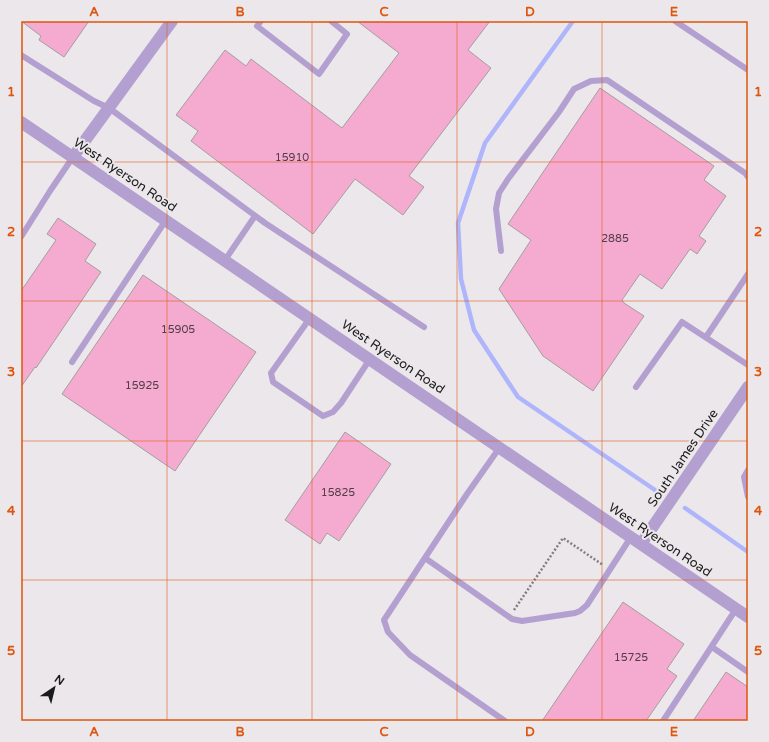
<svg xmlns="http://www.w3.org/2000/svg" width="769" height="742" font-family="'Varela Round',sans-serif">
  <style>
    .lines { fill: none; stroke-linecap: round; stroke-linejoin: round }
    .stream { stroke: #aeb5fb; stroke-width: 4.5 }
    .building { fill: #f5aacf; stroke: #a49ea1 }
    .path { stroke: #817e81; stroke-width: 2.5; stroke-dasharray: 2 2; stroke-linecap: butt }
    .service { stroke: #b3a0d0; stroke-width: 6 }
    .minor { stroke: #b3a0d0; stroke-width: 12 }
    .grid { fill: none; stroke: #de560d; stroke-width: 1; stroke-opacity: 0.55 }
    .labels { text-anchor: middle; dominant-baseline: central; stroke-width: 4; stroke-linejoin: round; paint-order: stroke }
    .number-label { font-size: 11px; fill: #523e49 }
    .street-label { font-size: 13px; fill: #1b1a1c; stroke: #ebe7eb }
    .neatline { fill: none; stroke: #de560d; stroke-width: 1.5 }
    .grid-label { font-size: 13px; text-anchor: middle; font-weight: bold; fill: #de560d }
  </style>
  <rect width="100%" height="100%" fill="#ebe7eb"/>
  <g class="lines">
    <path class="stream" d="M573,21l-88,122 -27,80 3,56 13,51 44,67 137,93
      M685,508l63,44"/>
  </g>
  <path class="building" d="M21,21h68l-25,36 -25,-17 2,-4z
    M357,21h133l-22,29 23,18 -82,108 15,11 -21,28 -48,-36 -42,55 -122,-93 7,-10 -22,-16 49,-65 21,16 5,-7 91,69 57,-75z
    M600,88l114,78 -10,14 22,16 -27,40 7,5 -9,13 -7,-5 -28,40 -22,-15 -18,26 2,3 20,13 -51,75 -50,-35 -44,-67 32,-49 -23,-16z
    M58,218l38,26 -11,17 16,11 -65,96 -1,-1 -14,20v-96l35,-51 -9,-6z
    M143,275l113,77 -81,119 -113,-77z
    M345,432l46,32 -52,77 -12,-8 -7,11 -35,-24z
    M623,602l61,42 -17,25 10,7 -31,45h-104z
    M726,672l22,15v34h-55z"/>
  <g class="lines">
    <path class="path" d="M514,610l49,-72 40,27"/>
    <path class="service" d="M261,21l-4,5 62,48 28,-40 -16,-13
      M675,21l73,49
      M21,55l73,46 15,7 156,115 159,104
      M21,237l29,-46 23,-34
      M501,251l-5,-42 3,-16 9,-14 51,-67 15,-23 17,-8 16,-1 138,93 3,4
      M225,260l30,-44
      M310,318l-39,55 2,9 50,34 10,-4 8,-9 29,-44
      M706,337l42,-63
      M72,362l94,-142
      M636,387l46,-65 66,43
      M500,447l-33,47 -83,126 4,12 22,23 95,66
      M748,470l-4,7 4,20
      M425,558l87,61 10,2 53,-8 5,-2 7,-6 44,-68
      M712,647l36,25
      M663,721l73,-112"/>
    <path class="minor" d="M21,122l727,495
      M73,157l99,-136
      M641,544l107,-157"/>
  </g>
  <path class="grid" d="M167,21v700M312,21v700M457,21v700M602,21v700M21,162h727M21,301h727M21,441h727M21,580h727"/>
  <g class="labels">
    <g class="number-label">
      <text x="292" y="157">15910</text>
      <text x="615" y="238">2885</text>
      <text x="178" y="329">15905</text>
      <text x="142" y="385">15925</text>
      <text x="338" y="492">15825</text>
      <text x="631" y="657">15725</text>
    </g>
    <g class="street-label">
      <text transform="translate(125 175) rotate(34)">West Ryerson Road</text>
      <text transform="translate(393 357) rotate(34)">West Ryerson Road</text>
      <text transform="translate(683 458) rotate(-56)">South James Drive</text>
      <text transform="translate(660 540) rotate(34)">West Ryerson Road</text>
    </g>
  </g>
  <rect width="769" height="742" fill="none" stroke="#ebe7eb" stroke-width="44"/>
  <g transform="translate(54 688) rotate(35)" stroke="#ebe7eb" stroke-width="3" paint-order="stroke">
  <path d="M0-3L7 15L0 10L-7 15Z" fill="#1b1a1c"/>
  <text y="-6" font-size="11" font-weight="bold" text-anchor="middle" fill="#1b1a1c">N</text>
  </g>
  <rect x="22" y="22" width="725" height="698" class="neatline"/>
  <g class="grid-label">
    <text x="94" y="16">A</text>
    <text x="240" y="16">B</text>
    <text x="384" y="16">C</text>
    <text x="530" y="16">D</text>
    <text x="674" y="16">E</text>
    <text x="11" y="96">1</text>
    <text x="758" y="96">1</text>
    <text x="11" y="236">2</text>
    <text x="758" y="236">2</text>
    <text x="11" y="376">3</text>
    <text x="758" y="376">3</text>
    <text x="11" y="515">4</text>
    <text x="758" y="515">4</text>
    <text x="11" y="655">5</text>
    <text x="758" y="655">5</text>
    <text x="94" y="736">A</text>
    <text x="240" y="736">B</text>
    <text x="384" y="736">C</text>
    <text x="530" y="736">D</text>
    <text x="674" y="736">E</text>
  </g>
</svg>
